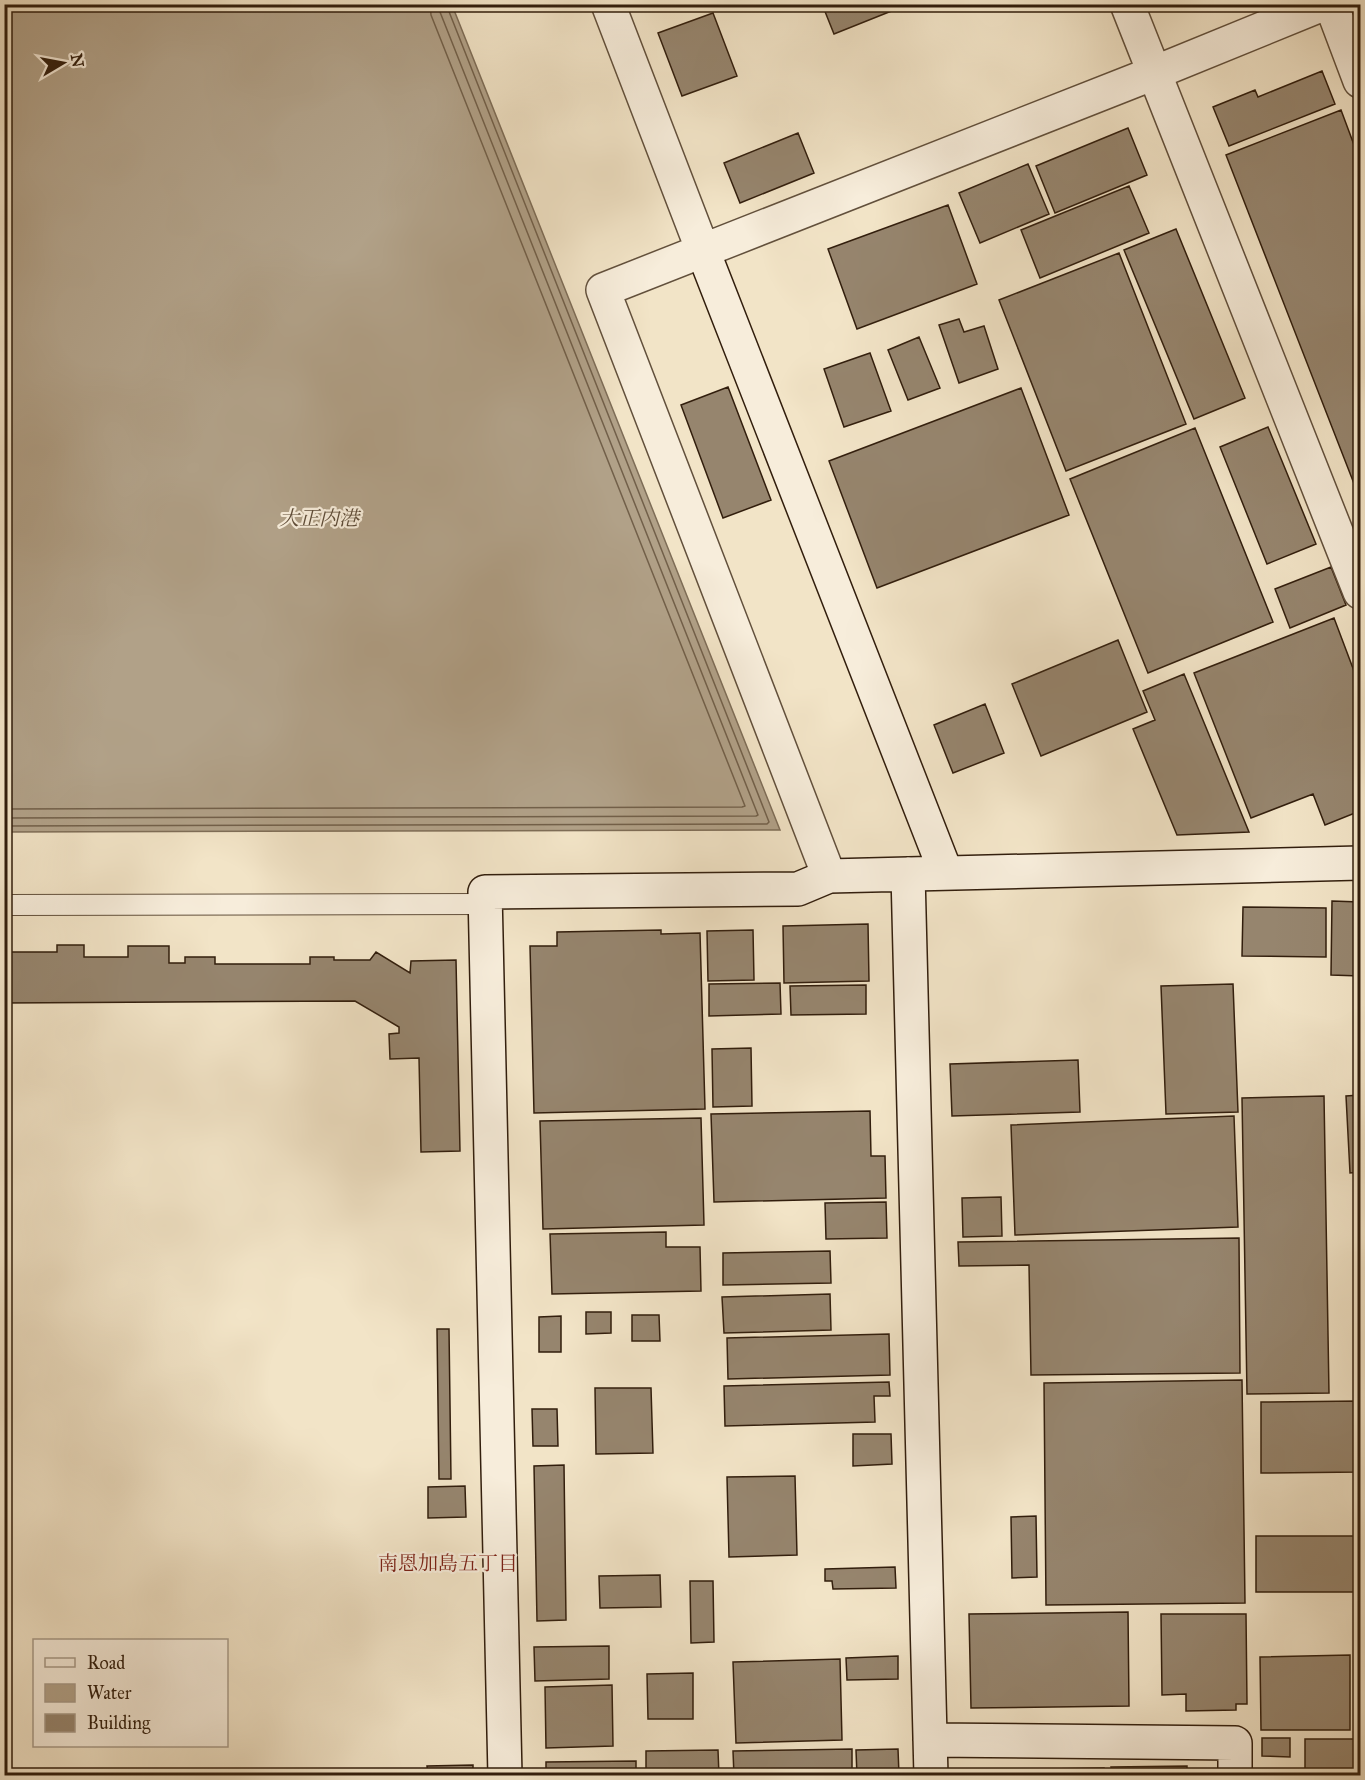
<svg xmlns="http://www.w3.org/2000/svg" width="1365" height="1780" font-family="'IM FELL Great Primer','Noto Serif JP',serif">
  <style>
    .water { fill: #b1a188; stroke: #7e6d57; stroke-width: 1.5 }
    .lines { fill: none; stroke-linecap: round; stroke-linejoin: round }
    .shore { stroke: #72604a; stroke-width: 1.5 }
    .building { fill: #96856e; stroke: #321e0d; stroke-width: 1.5 }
    .lane-casing { stroke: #62503c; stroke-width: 22 }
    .street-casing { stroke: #62503c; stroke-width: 36 }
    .secondary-casing { stroke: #321e0d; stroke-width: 36 }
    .lane { stroke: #f7eddb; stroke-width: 20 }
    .street { stroke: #f7eddb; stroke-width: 33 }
    .secondary { stroke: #f7eddb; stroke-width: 33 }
    .labels { text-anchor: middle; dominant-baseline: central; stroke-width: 4.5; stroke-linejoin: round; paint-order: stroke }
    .water-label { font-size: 20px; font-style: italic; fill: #5e4c38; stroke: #f7eddb }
    .neighbourhood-label { font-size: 20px; fill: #7a1f14; stroke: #f7eddb }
  </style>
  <rect width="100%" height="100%" fill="#f2e4c7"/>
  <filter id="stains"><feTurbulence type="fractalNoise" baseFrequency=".00333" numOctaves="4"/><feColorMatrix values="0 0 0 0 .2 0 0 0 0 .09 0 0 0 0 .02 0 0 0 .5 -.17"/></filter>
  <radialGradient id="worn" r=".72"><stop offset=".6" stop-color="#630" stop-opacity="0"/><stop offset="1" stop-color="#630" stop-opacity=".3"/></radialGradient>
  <path class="water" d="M4,5h448l328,825 -775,2z"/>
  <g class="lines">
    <path class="shore" d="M4,809l738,-2 3,-1 -314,-791 -1,-11
      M4,818l752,-2 2,-1 -318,-803 -1,-8
      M4,826l763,-2 2,-2 -323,-818"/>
  </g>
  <path class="building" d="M822,4h87l-75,30z
    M713,13l24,63 -55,20 -24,-63z
    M1322,71l13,33 -106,42 -16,-39 42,-17 3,7z
    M1341,110l19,51v338l-134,-344z
    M1128,128l19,47 -92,38 -19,-47z
    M798,133l16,40 -74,30 -16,-40z
    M1028,164l21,50 -69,29 -21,-50z
    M1129,186l20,47 -109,45 -19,-48z
    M948,205l29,79 -120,45 -29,-80z
    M1176,229l69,169 -51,21 -70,-169z
    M1119,253l67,171 -120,47 -67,-171z
    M959,319l5,13 20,-6 14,43 -39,14 -20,-58z
    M919,337l21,51 -32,12 -20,-50z
    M870,353l21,58 -47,16 -20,-58z
    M728,387l43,113 -48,18 -42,-113z
    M1021,388l48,127 -192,73 -48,-127z
    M1268,427l48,117 -49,20 -47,-117z
    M1195,428l78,194 -125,51 -78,-194z
    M1331,567l15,38 -56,23 -15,-39z
    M1334,618l26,69v124l-35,14 -12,-31 -62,24 -57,-145z
    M1118,640l29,72 -106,44 -29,-72z
    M1184,674l65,158 -72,3 -44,-106 22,-9 -12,-29z
    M985,704l19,49 -51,20 -19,-48z
    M1332,901l28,1v74l-29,-1z
    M1243,907l83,1v49l-84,-1z
    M868,924l1,57 -85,2 -1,-57z
    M661,930v4l39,-1 5,176 -171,4 -4,-167h27v-14z
    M753,930l1,50 -46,1 -1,-50z
    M57,945h27v12h44v-11h41v17h16v-6h30v7h95v-7h24v3h36l6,-8 34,21 1,-12 45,-1 4,191 -39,1 -2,-94 -29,1 -1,-25 10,-1v-6l-44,-26 -351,2v-51h53z
    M780,983l1,31 -72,2v-32z
    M1233,984l5,128 -72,2 -5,-128z
    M866,985v29l-75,1 -1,-29z
    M751,1048l1,58 -39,1 -1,-58z
    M1078,1060l2,52 -128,4 -2,-52z
    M1360,1095v77l-10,1 -4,-77z
    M1324,1096l5,297 -82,1 -5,-296z
    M870,1111l1,45h14l1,42 -172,4 -3,-88z
    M1234,1116l4,111 -223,8 -4,-110z
    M701,1118l3,107 -161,4 -3,-108z
    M1001,1197l1,39 -39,1 -1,-39z
    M886,1202l1,36 -61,1 -1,-36z
    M666,1232v15h34l1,44 -149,3 -2,-60z
    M1239,1238l1,135 -209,2 -2,-110 -70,1 -1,-24z
    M830,1251l1,32 -108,2v-32z
    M830,1294l1,36 -107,3 -2,-36z
    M586,1312h25v21l-25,1z
    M632,1315h27l1,26h-28z
    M561,1316v36h-22v-35z
    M437,1329h12l2,150h-12z
    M889,1334l1,41 -162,4 -1,-41z
    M1242,1380l3,223 -199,2 -2,-222z
    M889,1382l1,14h-16l1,26 -150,4 -1,-40z
    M595,1388h56l2,65 -57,1z
    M1360,1401v71l-99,1v-71z
    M532,1409h25l1,37h-25z
    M853,1434h38l1,30 -39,2z
    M564,1465l2,155 -29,1 -3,-155z
    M795,1476l2,79 -68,2 -2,-80z
    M465,1486l1,31 -38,1v-31z
    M1036,1516l1,61 -25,1 -1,-61z
    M1256,1536h104v56h-104z
    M895,1567l1,21 -63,1 -1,-8h-7v-12z
    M660,1575l1,32 -61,1 -1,-32z
    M690,1581h23l1,61 -23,1z
    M1128,1612l1,94 -158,2 -2,-94z
    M1161,1614h85l1,90h-11v6l-50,1v-17l-24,1z
    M609,1646v33l-74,2 -1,-34z
    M1350,1655v75h-89l-1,-73z
    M898,1656v23l-51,1 -1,-22z
    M840,1659l2,81 -106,3 -3,-81z
    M693,1673v46h-45l-1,-45z
    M612,1685l1,61 -67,2 -1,-61z
    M1262,1738h28v19l-28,-1z
    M1305,1739h55v37h-55z
    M852,1749v27h-118l-1,-25z
    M898,1749l1,26 -42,1 -1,-26z
    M718,1750l1,26h-73v-25z
    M636,1761v15h-90v-14z
    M473,1765v11h-45l-1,-10z
    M1187,1766v10h-75l-1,-9z
    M1104,1768v8h-127l3,-6z"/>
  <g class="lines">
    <defs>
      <path id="lane" d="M4,905l482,-1"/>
      <path id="street" d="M608,4l95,247
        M1127,4l233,588
        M1331,4l29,77
        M829,876l-226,-586 551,-217 169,-69"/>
      <path id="secondary" d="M703,251l243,622
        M908,874l23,902
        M930,1740l305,3v33
        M505,1776l-20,-884 313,-3 31,-13 531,-13"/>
    </defs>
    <use href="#lane" class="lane-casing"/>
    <use href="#street" class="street-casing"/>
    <use href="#secondary" class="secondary-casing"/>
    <use href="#lane" class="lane"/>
    <use href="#street" class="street"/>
    <use href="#secondary" class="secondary"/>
  </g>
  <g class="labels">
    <g class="water-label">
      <text x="319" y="518">大正内港</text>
    </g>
    <g class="neighbourhood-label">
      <text x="448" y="1563">南恩加島五丁目</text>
    </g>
  </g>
  <rect width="1365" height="1780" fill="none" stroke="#f2e4c7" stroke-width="24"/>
  <rect x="6" y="6" width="1353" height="1768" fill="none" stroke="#321e0d" stroke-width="3"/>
  <rect x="12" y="12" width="1341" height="1756" fill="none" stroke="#321e0d" stroke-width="1.5"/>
  <rect x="33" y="1639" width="195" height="108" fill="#f7eddb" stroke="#a89a89" stroke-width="1.5"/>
  <rect x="45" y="1658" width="30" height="9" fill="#f7eddb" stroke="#a89a89" stroke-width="1.5"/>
  <text x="87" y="1669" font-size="18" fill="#321e0d">Road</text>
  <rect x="45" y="1684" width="30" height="18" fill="#b1a188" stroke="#a89a89" stroke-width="1.5"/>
  <text x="87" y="1699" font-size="18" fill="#321e0d">Water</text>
  <rect x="45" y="1714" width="30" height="18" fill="#96856e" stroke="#a89a89" stroke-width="1.5"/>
  <text x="87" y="1729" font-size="18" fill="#321e0d">Building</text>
  <g transform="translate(63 63) rotate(80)" stroke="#f7eddb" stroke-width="4.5" paint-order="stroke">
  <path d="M0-4.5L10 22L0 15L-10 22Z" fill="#321e0d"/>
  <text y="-9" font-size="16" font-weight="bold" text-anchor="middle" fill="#321e0d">N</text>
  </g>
  <rect width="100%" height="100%" filter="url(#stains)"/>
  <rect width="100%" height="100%" fill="url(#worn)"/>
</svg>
